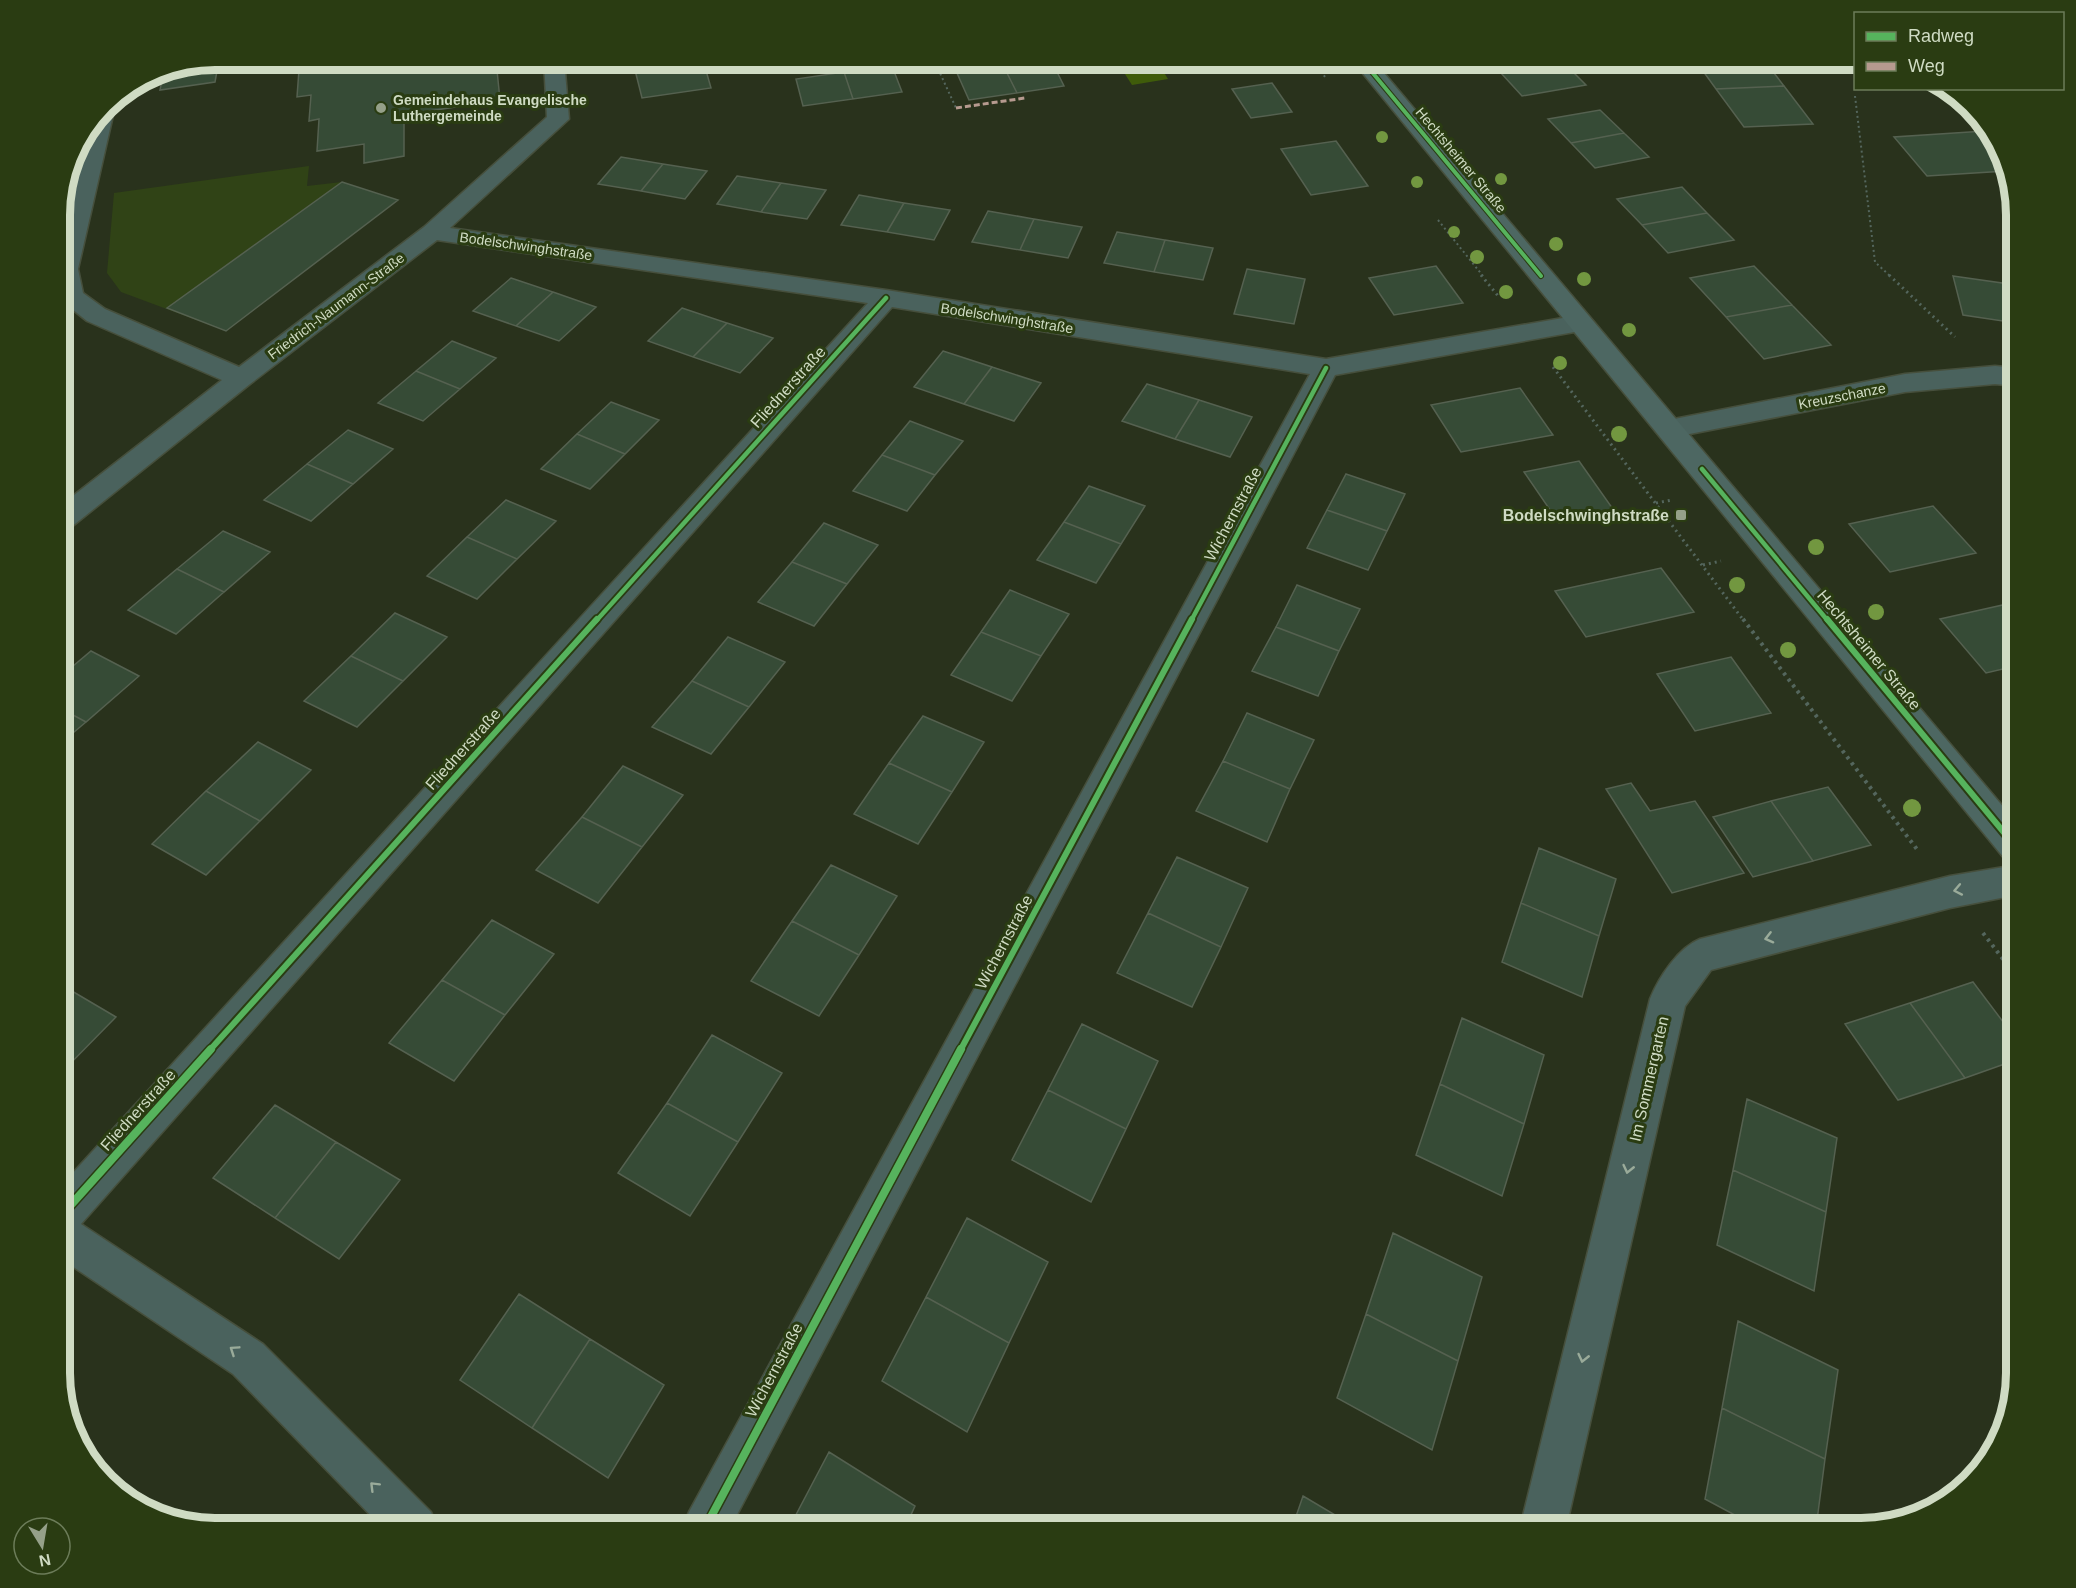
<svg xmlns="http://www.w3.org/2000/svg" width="2076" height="1588" font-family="Helvetica,sans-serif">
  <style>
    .built { fill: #304316 }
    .green { fill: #3f5c0a }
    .building { fill: #364b36; stroke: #556150; stroke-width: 1.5 }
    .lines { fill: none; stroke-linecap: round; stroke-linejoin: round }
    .street-casing { stroke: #464f3c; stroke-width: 3 }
    .secondary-casing { stroke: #464f3c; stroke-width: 3 }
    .path-far2 { stroke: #54665d; stroke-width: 2; stroke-dasharray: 2 3; stroke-linecap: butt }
    .path-far1 { stroke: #54665d; stroke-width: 3; stroke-dasharray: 2 4; stroke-linecap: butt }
    .path { stroke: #54665d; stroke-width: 4; stroke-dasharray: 3 4.5; stroke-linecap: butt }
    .street { fill: #4a625d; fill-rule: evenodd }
    .secondary { fill: #4d6762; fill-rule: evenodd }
    .quiet { stroke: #b69a8f; stroke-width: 3; stroke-dasharray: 6 3; stroke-linecap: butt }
    .cycleway-far3-casing { stroke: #2a3c12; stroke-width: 6 }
    .cycleway-far2-casing { stroke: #2a3c12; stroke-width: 8 }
    .cycleway-far1-casing { stroke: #2a3c12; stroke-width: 10 }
    .cycleway-casing { stroke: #2a3c12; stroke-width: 11 }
    .cycleway-far3 { stroke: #56b35d; stroke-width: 4 }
    .cycleway-far2 { stroke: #56b35d; stroke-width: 4.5 }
    .cycleway-far1 { stroke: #56b35d; stroke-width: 6 }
    .cycleway { stroke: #56b35d; stroke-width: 8 }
    .tree { fill: #729740 }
    .oneway { stroke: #9aab9a }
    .poi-dot { fill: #95a089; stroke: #2a3c12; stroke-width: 2 }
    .labels { text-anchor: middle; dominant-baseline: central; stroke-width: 6; stroke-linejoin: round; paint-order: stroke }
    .far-poi-label { font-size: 14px; font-weight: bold; fill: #cfdbc3; stroke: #2a3c12; text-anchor: start }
    .far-street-label { font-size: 14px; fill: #cfdbc3; stroke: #2a3c12 }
    .street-label { font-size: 16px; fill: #cfdbc3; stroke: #2a3c12 }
    .poi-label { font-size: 16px; font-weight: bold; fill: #cfdbc3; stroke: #2a3c12; text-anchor: end }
    .rim { fill: none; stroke: #cfdbc3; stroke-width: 8 }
  </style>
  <rect width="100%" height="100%" fill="#29321c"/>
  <path class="built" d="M309,166l-2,20 35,-4 56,18 -172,131 -105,-39 -14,-19 7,-80z"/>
  <path class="green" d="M1116,60h40l12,19 -36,6z"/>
  <path class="building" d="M219,60l-4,22 -55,8 4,-20z
    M367,60v10l71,-10h58l4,40 -96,15v41l-40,7v-19l-47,7 2,-32 -10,2 2,-26 -14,2 2,-27z
    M703,60l8,28 -69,10 -7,-28z
    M1051,60l13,26 -47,7 -13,-26z
    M1489,60h73l2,3 -63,10z
    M1695,60h69l20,26 -68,3z
    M1564,63l22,22 -64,11 -21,-23z
    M892,66l10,26 -49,7 -9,-27z
    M1004,67l13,26 -48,7 -12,-27z
    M844,72l9,27 -50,7 -7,-27z
    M1272,83l20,29 -41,6 -19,-29z
    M1784,86l29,38 -69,3 -28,-38z
    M1600,110l24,23 -53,10 -23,-24z
    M1985,131l15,17 6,23 -79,5 -33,-39z
    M1624,133l25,24 -54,11 -24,-25z
    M1336,141l32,45 -57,9 -30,-46z
    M621,157l42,7 -22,27 -43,-7z
    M663,164l44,7 -22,28 -44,-8z
    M737,176l44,7 -20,29 -44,-8z
    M342,182l56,18 -172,131 -59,-23z
    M781,183l45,7 -19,29 -46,-7z
    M1682,187l25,26 -65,12 -25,-26z
    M859,195l45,8 -17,29 -46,-7z
    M904,203l46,7 -16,30 -47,-8z
    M988,211l46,8 -14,31 -48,-8z
    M1707,213l27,27 -66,13 -26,-28z
    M1034,219l48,8 -14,31 -48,-8z
    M1117,232l48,8 -11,32 -50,-9z
    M1165,240l48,8 -10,32 -49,-8z
    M1436,266l27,37 -69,12 -25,-37z
    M1754,266l38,39 -66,12 -36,-39z
    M1247,269l58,10 -11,45 -60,-10z
    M1953,276l63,9v38l-53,-8z
    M511,278l42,14 -37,34 -43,-15z
    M553,292l43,15 -37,34 -43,-15z
    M1792,305l39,40 -67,14 -38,-42z
    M682,308l45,15 -34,34 -45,-16z
    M727,323l46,15 -33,35 -47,-16z
    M452,341l44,17 -36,31 -44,-18z
    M943,351l49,16 -28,37 -50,-17z
    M992,367l49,16 -27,38 -50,-17z
    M416,371l44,18 -37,32 -45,-18z
    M1147,384l52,16 -24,39 -53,-18z
    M1520,388l33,47 -92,17 -30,-47z
    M1199,400l53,17 -22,40 -55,-18z
    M611,402l48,18 -34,34 -48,-20z
    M910,421l53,20 -28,34 -53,-20z
    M348,430l45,19 -40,35 -46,-20z
    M577,434l48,20 -35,35 -49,-20z
    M882,455l53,20 -28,36 -54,-20z
    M1579,461l36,51 -56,11 -35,-51z
    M307,464l46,20 -42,37 -47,-21z
    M1346,474l59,20 -18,37 -60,-21z
    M1089,486l56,20 -24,38 -57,-22z
    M506,500l50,21 -39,38 -50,-22z
    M1933,506l43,47 -86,19 -41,-48z
    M1327,510l60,21 -19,39 -61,-22z
    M1064,522l57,22 -25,39 -59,-23z
    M824,523l54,22 -31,39 -55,-22z
    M223,531l47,21 -46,40 -47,-23z
    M467,537l50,22 -40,40 -50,-23z
    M792,562l55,22 -33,42 -56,-24z
    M1661,568l33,44 -108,25 -31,-46z
    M177,569l47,23 -48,42 -48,-24z
    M1297,585l63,24 -21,42 -63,-24z
    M1010,590l59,24 -28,42 -60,-24z
    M2016,602v64l-30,7 -46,-54z
    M395,613l52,24 -44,44 -52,-25z
    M1276,627l63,24 -21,45 -66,-25z
    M981,632l60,24 -29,45 -61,-26z
    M728,637l57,25 -36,45 -57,-26z
    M91,651l48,25 -53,46 -26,-14v-31z
    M351,656l52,25 -46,46 -53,-26z
    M1731,657l40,56 -76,18 -38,-57z
    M692,681l57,26 -38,47 -59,-27z
    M60,708l26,14 -26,22z
    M1247,713l67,27 -24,49 -67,-28z
    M923,716l61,26 -32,50 -63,-29z
    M258,742l53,28 -51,51 -54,-30z
    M1223,761l67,28 -23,53 -71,-31z
    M889,763l63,29 -34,52 -64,-30z
    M623,766l60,29 -41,52 -60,-30z
    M1631,783l19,28 45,-10 49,72 -72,20 -66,-104z
    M1828,787l43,58 -58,16 -42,-60z
    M206,791l54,30 -54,54 -54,-31z
    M1771,801l42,60 -60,16 -40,-60z
    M582,817l60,30 -44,56 -62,-33z
    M1539,848l77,31 -17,57 -78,-33z
    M1177,857l71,31 -27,59 -73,-34z
    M831,865l66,31 -38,59 -67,-34z
    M1521,903l78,33 -17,61 -80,-35z
    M1148,913l73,34 -29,60 -75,-34z
    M492,920l62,34 -49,61 -63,-35z
    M792,921l67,34 -40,61 -68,-35z
    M442,980l63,35 -51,66 -65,-38z
    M1973,982l43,57v21l-51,18 -55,-75z
    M60,984l56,33 -56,57z
    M1910,1003l55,75 -67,22 -53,-76z
    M1462,1018l82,37 -20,69 -84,-40z
    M1082,1024l76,37 -32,68 -78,-39z
    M712,1035l70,38 -44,69 -71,-39z
    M1440,1084l84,40 -22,72 -86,-41z
    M1048,1090l78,39 -35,73 -79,-42z
    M1747,1099l90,39 -11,74 -93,-42z
    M667,1103l71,39 -48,74 -72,-43z
    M275,1105l61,37 -61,76 -62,-40z
    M336,1142l64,38 -61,79 -64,-41z
    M1733,1170l93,42 -12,79 -97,-46z
    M967,1218l81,44 -39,81 -83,-46z
    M1393,1233l89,44 -24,84 -92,-47z
    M519,1294l71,45 -58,89 -72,-48z
    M926,1297l83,46 -42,89 -85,-51z
    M1366,1314l92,47 -26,89 -95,-52z
    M1738,1321l100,49 -13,89 -103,-51z
    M590,1339l74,46 -56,93 -76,-50z
    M1722,1408l103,51 -9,69h-57l-54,-29z
    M829,1452l86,54 -10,22h-116z
    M1303,1496l54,32h-65z
    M167,1507l20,16 -27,-6z"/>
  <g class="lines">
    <defs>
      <path id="street" d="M544,60h20l5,59 -119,109 436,62 440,69 254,-44 9,2 3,6 -3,6 -9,2 -245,44 -605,1153h-48l7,-16 621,-1138 -418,-67 -811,917 182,120 168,168 7,16h-55l-150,-154 -173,-116v-71l808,-884 -431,-63 -187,144 -180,144 -10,3v-25l162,-126 -135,-59 -25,-20 -2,-3v-55l27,-111 20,-26 3,1 4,4 -36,158 5,24 22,16 134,58 185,-140 123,-110z
        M1841,60h15v8l-12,-4z
        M1995,366l21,2v18l-21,-2 -90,8 -236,46 -9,-2 -4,-7 4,-7 9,-2 236,-46z
        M2016,865v30l-66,13 -239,62 -26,36 -119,522h-46l130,-529c9,-22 28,-51 50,-60l250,-63z"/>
      <path id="secondary" d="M1352,60h21l643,762v40l-12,-4z"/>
    </defs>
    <use href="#street" class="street-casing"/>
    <use href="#secondary" class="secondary-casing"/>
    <path class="path-far2" d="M934,60l22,48
      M1311,60l15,18
      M1855,96l20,166 15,14
      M1438,220l45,56"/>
    <path class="path-far1" d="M1481,275l18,22
      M1889,275l66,62
      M1553,367l191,254
      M1656,503l16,-3
      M1703,565l18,-4"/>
    <path class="path" d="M1743,619l176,233
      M1983,933l33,43"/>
    <use href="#street" class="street"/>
    <use href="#secondary" class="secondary"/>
    <path class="quiet" d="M956,108l69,-10"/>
    <defs>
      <path id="cycleway-far3" d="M1362,60l179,216"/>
      <path id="cycleway-far2" d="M1702,469l126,152
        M596,621l290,-323
        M1191,621l135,-253"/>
      <path id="cycleway-far1" d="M1827,619l189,228
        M209,1051l388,-432
        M960,1051l232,-432"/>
      <path id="cycleway" d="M60,1217l151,-168
        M705,1528l256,-479"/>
    </defs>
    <use href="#cycleway-far3" class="cycleway-far3-casing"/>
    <use href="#cycleway-far2" class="cycleway-far2-casing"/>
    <use href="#cycleway-far1" class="cycleway-far1-casing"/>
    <use href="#cycleway" class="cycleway-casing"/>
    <use href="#cycleway-far3" class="cycleway-far3"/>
    <use href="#cycleway-far2" class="cycleway-far2"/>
    <use href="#cycleway-far1" class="cycleway-far1"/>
    <use href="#cycleway" class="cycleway"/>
  </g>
  <g class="tree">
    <circle cx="1382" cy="137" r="6"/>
    <circle cx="1501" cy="179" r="6"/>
    <circle cx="1417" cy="182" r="6"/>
    <circle cx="1454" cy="232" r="6"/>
    <circle cx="1556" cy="244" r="7"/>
    <circle cx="1477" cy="257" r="7"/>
    <circle cx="1584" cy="279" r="7"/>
    <circle cx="1506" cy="292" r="7"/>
    <circle cx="1629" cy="330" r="7"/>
    <circle cx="1560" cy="363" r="7"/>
    <circle cx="1619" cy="434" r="8"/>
    <circle cx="1816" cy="547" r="8"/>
    <circle cx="1737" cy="585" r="8"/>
    <circle cx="1876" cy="612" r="8"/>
    <circle cx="1788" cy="650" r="8"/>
    <circle cx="1912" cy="808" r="9"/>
  </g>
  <defs><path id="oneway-chevron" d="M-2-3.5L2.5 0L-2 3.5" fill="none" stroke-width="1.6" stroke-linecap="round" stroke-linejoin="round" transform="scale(1.5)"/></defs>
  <g class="oneway">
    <use href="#oneway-chevron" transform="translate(1958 890) rotate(169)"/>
    <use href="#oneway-chevron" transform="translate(1769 938) rotate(166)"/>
    <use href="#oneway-chevron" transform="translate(1628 1169) rotate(103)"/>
    <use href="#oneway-chevron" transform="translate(234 1350) rotate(-146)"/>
    <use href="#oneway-chevron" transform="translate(1583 1358) rotate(103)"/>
    <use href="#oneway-chevron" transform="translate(374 1486) rotate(-135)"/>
  </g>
  <g class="poi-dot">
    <circle cx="381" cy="108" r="6"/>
    <rect x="1675" y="509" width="12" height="12" rx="3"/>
  </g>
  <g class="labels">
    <g class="far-poi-label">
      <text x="393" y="100">Gemeindehaus Evangelische<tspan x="393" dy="16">Luthergemeinde</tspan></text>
    </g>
    <g class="far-street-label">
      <text transform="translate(1461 160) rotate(50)">Hechtsheimer Straße</text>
      <text transform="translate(526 246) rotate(8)">Bodelschwinghstraße</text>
      <text transform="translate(336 306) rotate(-37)">Friedrich-Naumann-Straße</text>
      <text transform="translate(1007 318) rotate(9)">Bodelschwinghstraße</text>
      <text transform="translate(1842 396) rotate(-11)">Kreuzschanze</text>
    </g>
    <g class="street-label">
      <text transform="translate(788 387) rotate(-48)">Fliednerstraße</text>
      <text transform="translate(1233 514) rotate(-62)">Wichernstraße</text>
      <text transform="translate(1869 650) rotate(50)">Hechtsheimer Straße</text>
      <text transform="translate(463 749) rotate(-48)">Fliednerstraße</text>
      <text transform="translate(1004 942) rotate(-62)">Wichernstraße</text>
      <text transform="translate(1649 1079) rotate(-77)">Im Sommergarten</text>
      <text transform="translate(138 1110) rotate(-48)">Fliednerstraße</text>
      <text transform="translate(774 1370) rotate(-62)">Wichernstraße</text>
    </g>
    <g class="poi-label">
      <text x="1669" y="515">Bodelschwinghstraße</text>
    </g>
  </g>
  <path d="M0 0H2076V1588H0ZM215 70H1861A145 145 0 0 1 2006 215V1373A145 145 0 0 1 1861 1518H215A145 145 0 0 1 70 1373V215A145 145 0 0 1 215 70Z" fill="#2a3c12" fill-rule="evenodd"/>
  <path class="rim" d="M215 70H1861A145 145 0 0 1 2006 215V1373A145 145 0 0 1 1861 1518H215A145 145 0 0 1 70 1373V215A145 145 0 0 1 215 70Z"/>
  <rect x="1854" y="12" width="210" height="78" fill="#2a3c12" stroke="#6c7c59" stroke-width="1.5"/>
  <rect x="1866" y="32" width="30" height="9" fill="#56b35d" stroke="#6c7c59" stroke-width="1.5"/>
  <text x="1908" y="42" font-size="18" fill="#cfdbc3">Radweg</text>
  <rect x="1866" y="62" width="30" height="9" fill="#b69a8f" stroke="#6c7c59" stroke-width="1.5"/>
  <text x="1908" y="72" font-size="18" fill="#cfdbc3">Weg</text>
  <g transform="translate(42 1546) rotate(169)"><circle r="28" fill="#2a3c12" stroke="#6c7c59" stroke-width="1.5"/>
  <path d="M0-4.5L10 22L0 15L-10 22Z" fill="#95a089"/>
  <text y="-9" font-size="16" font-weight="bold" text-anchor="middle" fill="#cfdbc3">N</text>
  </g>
</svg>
